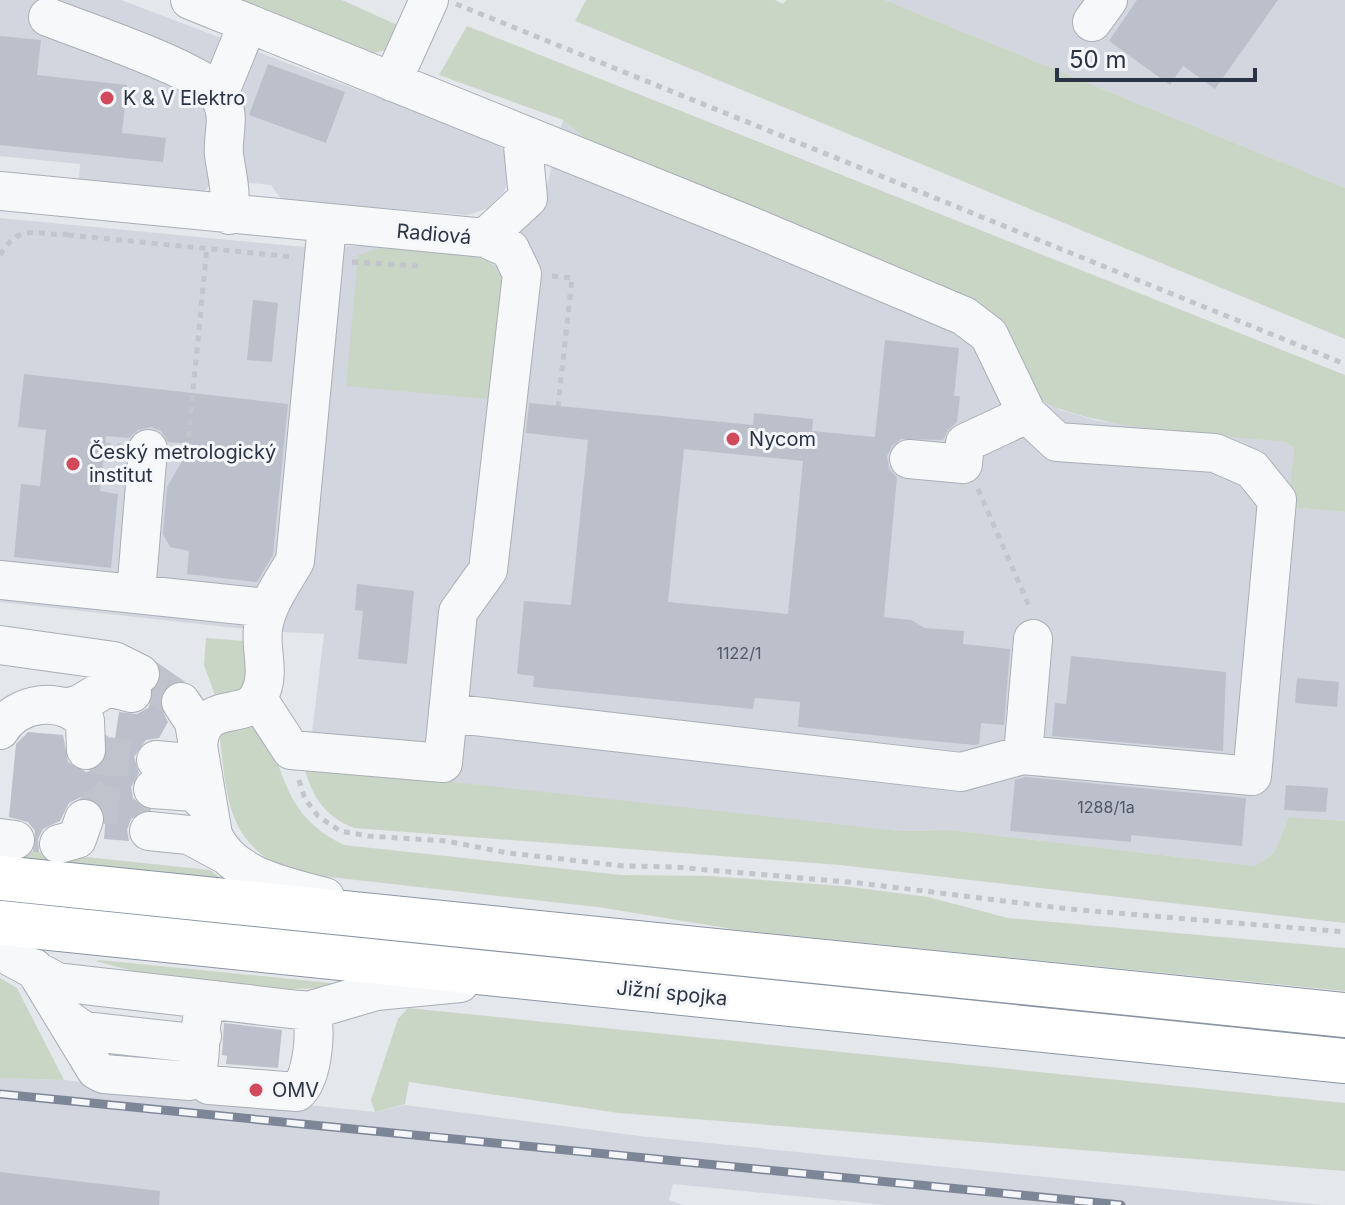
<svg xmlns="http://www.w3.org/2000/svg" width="1345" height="1205" font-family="Inter,sans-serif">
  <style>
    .built { fill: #d2d6de }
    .green { fill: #c9d6c5 }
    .building { fill: #bbc0ca; fill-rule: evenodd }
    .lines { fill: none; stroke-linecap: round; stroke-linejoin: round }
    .minor-tunnel { stroke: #bfc3cb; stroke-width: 38; stroke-dasharray: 38 19; stroke-linecap: butt }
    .minor-casing { stroke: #a9aeb7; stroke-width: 40 }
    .highway-casing { stroke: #8b94a3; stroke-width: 46 }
    .path { stroke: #c2c5cb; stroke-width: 5; stroke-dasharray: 6 6; stroke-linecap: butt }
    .minor { stroke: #f7f8fa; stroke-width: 38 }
    .highway { stroke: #fff; stroke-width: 44 }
    .rail-casing { stroke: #7d8696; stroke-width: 9 }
    .rail { stroke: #f4f6f9; stroke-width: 6; stroke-dasharray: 18; stroke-linecap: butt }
    .poi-dot { fill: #d1495b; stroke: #f4f6f9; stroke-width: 3 }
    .labels { text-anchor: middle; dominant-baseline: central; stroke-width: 6; stroke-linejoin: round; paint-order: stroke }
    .number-label { font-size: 16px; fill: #4f5766 }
    .poi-label { font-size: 20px; fill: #2b3445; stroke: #f4f6f9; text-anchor: start }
    .street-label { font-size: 20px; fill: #2b3445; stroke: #f4f6f9 }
  </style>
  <rect width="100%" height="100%" fill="#e4e7ec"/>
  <path class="built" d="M0,0h121l242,92 109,37 21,9 13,15 4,20 -6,19 -16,16 -20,7 -186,-15 -11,-15 -39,-4 -16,-1 -13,12 -124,-12 1,-16 -80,-8z
    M885,0h460v188z
    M563,120l38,32 353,145 106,113 38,11 187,21 9,6 -5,59 56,5v309l-56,-4 -15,36 -19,13 -305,-36 -50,1 -197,-20 -395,-45 16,-132 -61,-3 -263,-29v-384l314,30 76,-4 152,-38z
    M0,1078l64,2 311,32 30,-7 234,31 684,69h-437l-213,-21 -4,16 14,5h-683z"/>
  <path class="green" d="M231,0h111l62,28 -17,22 -18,4z
    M586,0h189l8,4 3,-4h99l460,188v151l-770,-318z
    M467,26l878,349v137l-57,-5 6,-59 -9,-6c-60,-7 -212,-12 -253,-49 -9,-9 -14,-27 -20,-39l-411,-202 -38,-32 -124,-45z
    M390,244l92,12 14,12 10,16 -8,116 -152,-14 12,-131z
    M206,638l39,3 9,45 -37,15 -13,-36z
    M226,718l39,8c20,54 23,92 79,119l278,30 87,1 134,10 85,11 80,21 337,30v43l-607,-61 -140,-23 -304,-34c-70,-29 -67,-78 -75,-144z
    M308,766l592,65 50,-1 305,36 19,-13 15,-36 56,4v102l-505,-58 -486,-37c-28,-11 -41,-30 -49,-58z
    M0,848l210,22 13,10 -223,-22z
    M99,960l242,24v4l-51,1 -145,-15 -50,-13z
    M0,978l17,10 47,92 -64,-2z
    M408,1008l937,95v68l-726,-58 -210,-31 -4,22 -30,8 -4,-12 27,-81z"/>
  <path class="building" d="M1137,0h141l-63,89 -32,-23 -13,19 -61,-44z
    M0,36l41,4 -4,35 90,10 -5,48 44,5 -3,24 -163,-17z
    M268,64l77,28 -19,51 -77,-28z
    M253,300l25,3 -6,59 -25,-2z
    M885,340l74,8 -5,48h6l-3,26 -9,8 -5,10 -42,-1 -9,7 -5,10 2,13 8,8 -13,140 27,3 14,8 39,3 -1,13 47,5 -6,76 -23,-2 -2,21 -4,1 -64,-6 -113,-12 2,-25 -45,-4 -2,11 -220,-22 1,-11 -17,-2 7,-73 47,4 17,-165 -62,-7 3,-30 224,22 1,-12 59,6 -1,12 63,6zM684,449l119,12 -15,153 -120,-12z
    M24,374l264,30 -15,151 -16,27 -70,-8 2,-23 -19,-4 -7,-13 4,-47 25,-43 -24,-2 -7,-11 -10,-4 -13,3 -9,8 -23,-2 -6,55 18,3 -7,74 -97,-11 7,-73 19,2 6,-56 -28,-3z
    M357,584l57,7 -7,73 -49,-5 5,-48 -8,-1z
    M1071,656l155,16 -3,79 -171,-15 3,-33 11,1z
    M160,665l23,16 -13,2 -8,8 -3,13 9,18 -9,16 -13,2 -12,17 5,16 -8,14 2,11 14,12 -16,9 -4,11 2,11 -25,-2 2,-23 -5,-11 -9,-6 -11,-2 -12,6 -9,18 -17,8 -5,10 1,13h-6l2,-21 -7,-9 -19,-5 7,-73 12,-12 35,3 5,27 18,10 11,-3 11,-18 5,1 6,-40 18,2 11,-6 12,-25z
    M1297,678l42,4 -2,25 -42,-4z
    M1025,777l221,21 -4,48 -111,-11v7l-121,-11 5,-51z
    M1286,785l42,3 -2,24 -42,-2z
    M224,1023l58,7 -4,38 -52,-4 1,-8 -5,-1z
    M0,1172l160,19 -1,14h-159z"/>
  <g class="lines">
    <path class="minor-tunnel" d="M143,676l38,26
      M94,750l8,6 54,4
      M86,793l10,11 55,4"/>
    <defs>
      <path id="minor" d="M190,0l568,229 206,87 25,19 38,79 30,28 158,11 37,16 25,31 -25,276 -229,-21 -62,17 -513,-59 -5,50 -152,-13 -33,-51
        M48,17c32,13 157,54 171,79 13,20 3,38 5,59 4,26 7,33 5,60
        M1092,22l16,-22
        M392,82l37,-82
        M219,94l29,-71
        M0,191l485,47 43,-40 -6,-63
        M909,459l54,5 2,-21 62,-29
        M0,580l268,28
        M136,593l12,-144
        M0,645l114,16 26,13
        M181,702l13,20 19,113c19,42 72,51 112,62
        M65,708l15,-4 28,-17 24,6
        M448,713l10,-101 30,-42 34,-296 -12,-25 -25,-11
        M0,730c17,-28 61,-35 85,-9l1,29
        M198,745c5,-48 47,-22 61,-49 12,-22 1,-45 4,-68 4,-25 20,-46 32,-67l32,-336
        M1023,755l10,-116
        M156,760l34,3 13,11
        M153,789l41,3 14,14
        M149,831l40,4 37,20
        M0,838l15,2
        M59,844l18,-5 7,-20
        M0,951l57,31 251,29 68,-20 84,-8
        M34,968l62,102 8,4 86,7c20,-18 -1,-68 25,-81
        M67,1019l17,12 108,12 10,-7
        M197,1073l12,12 88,7c15,-13 19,-56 15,-74l-10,-8"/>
      <path id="highway" d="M0,878l1345,137
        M0,923l1345,138"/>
    </defs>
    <use href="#minor" class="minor-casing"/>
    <use href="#highway" class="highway-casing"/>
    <path class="path" d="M456,4l889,360
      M68,235l226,22
      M0,255c22,-35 37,-18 68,-21
      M352,262l66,4
      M552,276l20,2 -14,128
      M105,445l15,1
      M178,451l9,1 20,-205
      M978,489l52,119
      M299,780l6,19 13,17 22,15 28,5 78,5 62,12 116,13 50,1 185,16 210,26 276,23"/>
    <use href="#minor" class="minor"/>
    <use href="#highway" class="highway"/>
    <defs>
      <path id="rail" d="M0,1094l1121,111"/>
    </defs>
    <use href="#rail" class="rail-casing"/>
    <use href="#rail" class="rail"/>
  </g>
  <g class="poi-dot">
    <circle cx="107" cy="98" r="8"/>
    <circle cx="733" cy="439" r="8"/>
    <circle cx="73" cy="464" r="8"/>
    <circle cx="256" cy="1090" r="8"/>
  </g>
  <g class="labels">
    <g class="number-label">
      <text x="739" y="653">1122/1</text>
      <text x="1106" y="807">1288/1a</text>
    </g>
    <g class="poi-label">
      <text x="123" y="98">K &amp; V Elektro</text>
      <text x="749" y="439">Nycom</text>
      <text x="89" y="452">Český metrologický<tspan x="89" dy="23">institut</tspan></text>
      <text x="272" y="1090">OMV</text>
    </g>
    <g class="street-label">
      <text transform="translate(434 234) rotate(5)">Radiová</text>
      <text transform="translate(672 993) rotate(6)">Jižní spojka</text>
    </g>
  </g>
  <path d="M1057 68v12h198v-12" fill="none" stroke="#2b3445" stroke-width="4"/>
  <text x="1069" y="68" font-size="24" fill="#2b3445" stroke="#f4f6f9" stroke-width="6" paint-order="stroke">50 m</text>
</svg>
